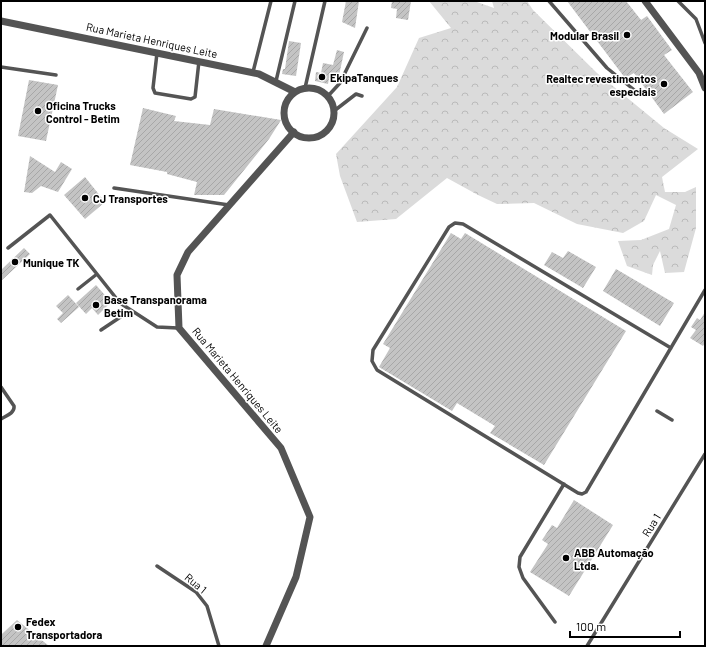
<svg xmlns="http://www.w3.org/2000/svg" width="706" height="647" font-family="Barlow,sans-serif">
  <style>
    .forest { fill: url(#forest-crowns) }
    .building { fill: url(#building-hatch) }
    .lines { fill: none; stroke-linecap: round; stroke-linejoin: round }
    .service { stroke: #545454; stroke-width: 3.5 }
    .minor { stroke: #545454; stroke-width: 7 }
    .poi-dot { fill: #000; stroke: #fff; stroke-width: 1.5 }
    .labels { text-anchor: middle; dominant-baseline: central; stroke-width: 3; stroke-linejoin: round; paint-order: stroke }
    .poi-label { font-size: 11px; font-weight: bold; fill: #000; stroke: #fff; text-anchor: start }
    .street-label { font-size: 11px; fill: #000; stroke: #fff }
  </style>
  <defs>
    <pattern id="forest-crowns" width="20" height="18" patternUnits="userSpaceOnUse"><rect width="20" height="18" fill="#dbdbdb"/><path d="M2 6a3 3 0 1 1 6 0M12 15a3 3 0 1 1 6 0" fill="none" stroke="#bababa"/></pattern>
    <pattern id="building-hatch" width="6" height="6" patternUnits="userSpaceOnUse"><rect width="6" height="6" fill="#c4c4c4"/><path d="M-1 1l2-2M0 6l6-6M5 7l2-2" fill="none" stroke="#a7a7a7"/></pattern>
  </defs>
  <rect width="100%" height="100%" fill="#fff"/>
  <path class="forest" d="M429,1h45l20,7 -2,-7h35l6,9 64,63 67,55 34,21 -36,28 3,15h20l11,-5v41l-12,44 -19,1 -5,-22 -7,14 -1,10 -25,-9 -9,-25 23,-1 28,-11 7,-24 -20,-10 -12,26 -21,12 -46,-9 -43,-21 -37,1 -19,-9 -31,-17 -51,41 -39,3 -17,-46 -4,-22 61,-67 22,-49 32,-10z"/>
  <path class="building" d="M346,1h13l-4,27 -13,-6z
    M392,1h19l-3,19 -12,-2 1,-9 -6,-1z
    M567,1h59l15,19 6,-4 25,34 -8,5 29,37 -29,22 -30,-41 -9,5z
    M289,41l12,2 -5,33 -14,-2 1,-5h2z
    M337,50l7,2 -6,28 -9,-2 -1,6 -13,-3 1,-9 5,1 2,-10 10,2z
    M29,80l29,5 -12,56 -28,-5z
    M143,108l33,8 -2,5 36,4 4,-16 67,11 -12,19 -45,56h-30l3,-13 -30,-8v-2l-37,-7z
    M30,156l25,16 6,-10 11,7 -14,23 -17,-6 -9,7 -8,-1z
    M85,177l20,25 -20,17 -21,-24z
    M451,233l10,6 4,-6 161,98 -82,134 -54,-32 5,-7 -38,-23 -5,8 -73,-44 11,-19 -7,-4z
    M24,248l6,6 -29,27v-11z
    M568,251l28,16 -13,21 -39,-23 8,-13 11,6z
    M616,269l58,34 -14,23 -57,-35z
    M96,285l15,17 -13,13 -6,-7 -6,6 -10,-11z
    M68,295l11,12 -18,16 -4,-4 6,-6 -7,-7z
    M705,312v31l-2,3 -13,-8 6,-8 -5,-3 6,-9 3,2z
    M574,500l39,25 -44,71 -39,-24 18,-28 -6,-4 10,-15 5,3z
    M17,620l32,26h-48v-11z"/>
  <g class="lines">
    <path class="service" d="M549,1l58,67 31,25
      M678,1l18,18 9,24
      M157,53l-4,35 2,5 36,6 4,-2 4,-36
      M1,67l55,8
      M253,72l18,-71
      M276,81l19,-80
      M305,88l20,-87
      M328,96l12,-13 27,-55
      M334,111l22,-17 6,2
      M114,188l115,17
      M8,248l42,-33 70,88 37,24 21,1
      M78,289l19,-15
      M101,330l30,-20
      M671,348l-208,-124 -8,-1 -6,4 -76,123 -1,11 5,9 201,123 4,1 4,-2 119,-202
      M1,387l13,19c1,7 -8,10 -13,13
      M657,411l15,9
      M157,566l39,26 11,14 12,40
      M555,622l-32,-44 -4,-11 1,-10 44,-73
      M587,646l118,-192"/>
    <path class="minor" d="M645,1l54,72 6,15
      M1,21l258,53 36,18
      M284 113a25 25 0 1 1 50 0a25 25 0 1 1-50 0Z
      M266,646l30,-69 14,-60 -29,-69 -102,-120 -2,-53 11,-23 106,-120"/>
  </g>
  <g class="poi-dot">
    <circle cx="627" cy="35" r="4"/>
    <circle cx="322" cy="77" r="4"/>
    <circle cx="664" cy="84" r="4"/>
    <circle cx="38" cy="111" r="4"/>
    <circle cx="85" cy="198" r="4"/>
    <circle cx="15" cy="262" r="4"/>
    <circle cx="96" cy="305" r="4"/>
    <circle cx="566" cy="558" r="4"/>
    <circle cx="18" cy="627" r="4"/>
  </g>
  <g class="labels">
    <g class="poi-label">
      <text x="619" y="35" text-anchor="end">Modular Brasil</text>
      <text x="330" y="77">EkipaTanques</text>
      <text x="656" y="78" text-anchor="end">Realtec revestimentos<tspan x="656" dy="13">especiais</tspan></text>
      <text x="46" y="105">Oficina Trucks<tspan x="46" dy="13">Control - Betim</tspan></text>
      <text x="93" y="198">CJ Transportes</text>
      <text x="23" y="262">Munique TK</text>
      <text x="104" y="299">Base Transpanorama<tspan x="104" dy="13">Betim</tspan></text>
      <text x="574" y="552">ABB Automação<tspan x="574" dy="13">Ltda.</tspan></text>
      <text x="26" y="621">Fedex<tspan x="26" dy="13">Transportadora</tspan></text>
    </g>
    <g class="street-label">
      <text transform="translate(152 40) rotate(12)">Rua Marieta Henriques Leite</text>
      <text transform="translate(238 380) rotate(50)">Rua Marieta Henriques Leite</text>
      <text transform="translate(651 525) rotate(-58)">Rua 1</text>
      <text transform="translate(196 583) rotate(40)">Rua 1</text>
    </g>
  </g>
  <rect width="706" height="647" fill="none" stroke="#000000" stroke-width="4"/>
  <path d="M570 631v6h110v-6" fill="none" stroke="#000000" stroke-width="2"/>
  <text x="576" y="631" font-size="12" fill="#000000" stroke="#ffffff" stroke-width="3" paint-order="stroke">100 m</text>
</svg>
